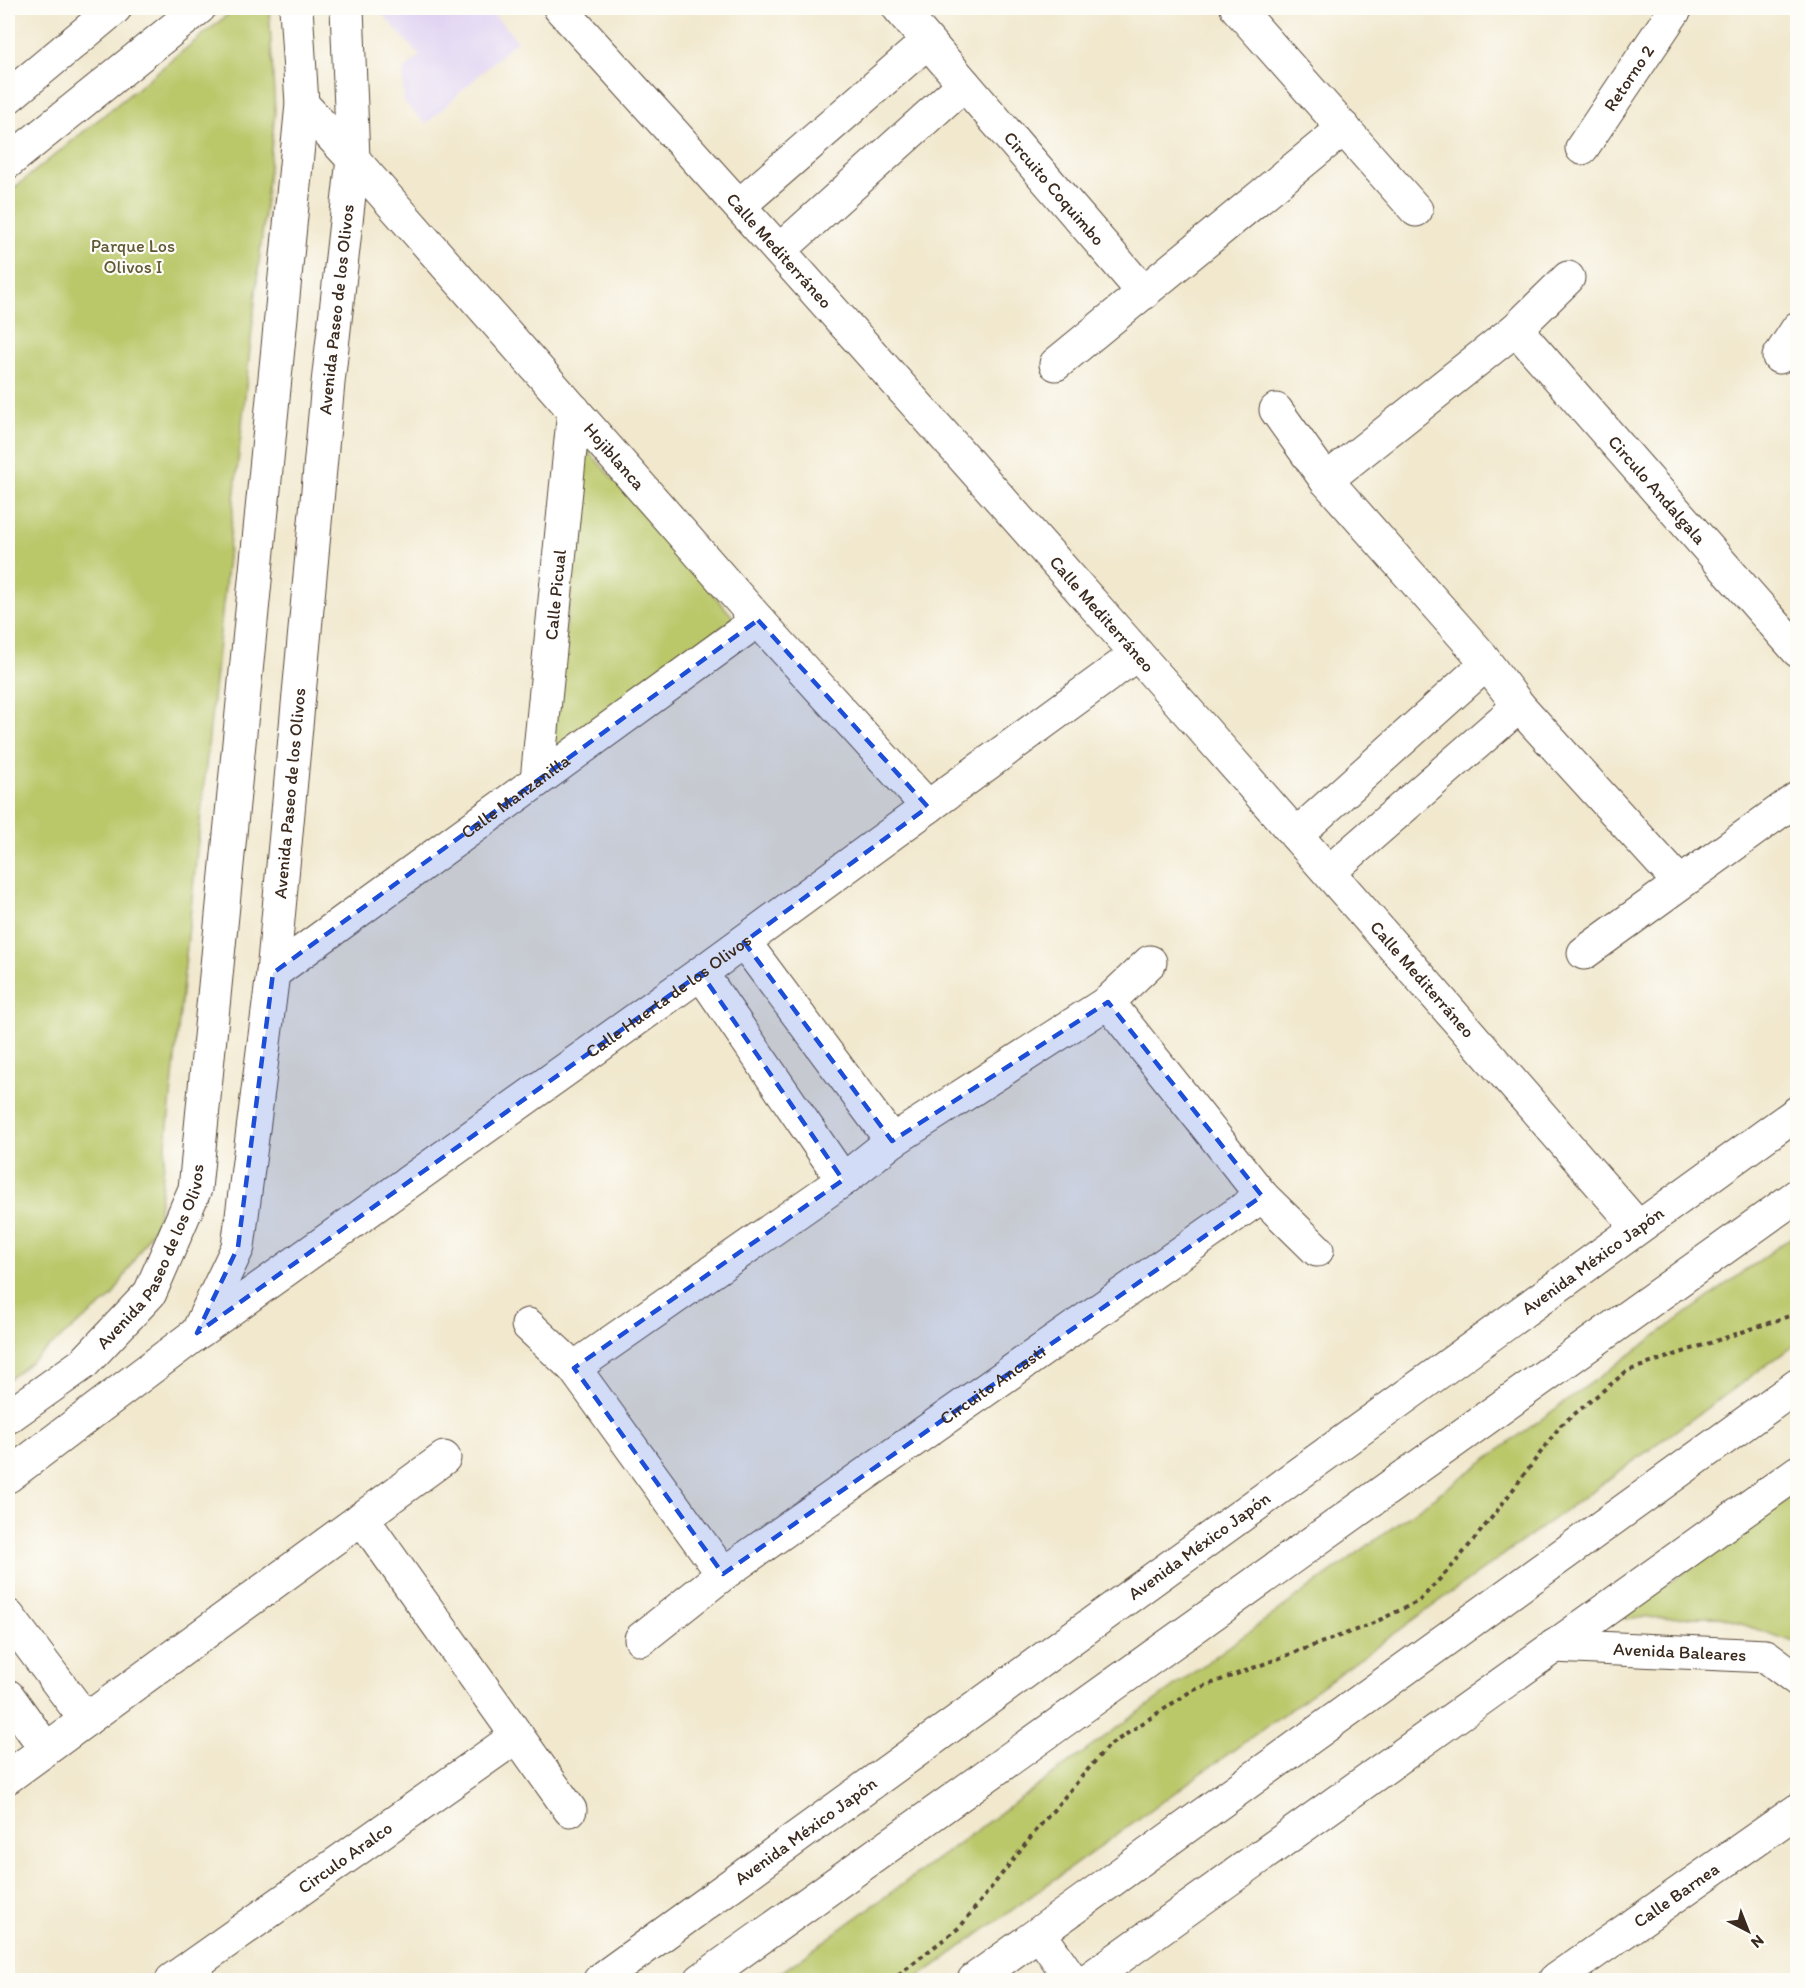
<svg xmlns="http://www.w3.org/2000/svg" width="1805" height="1988" font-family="Itim,sans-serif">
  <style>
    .built { fill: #e1d4f3 }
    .green { fill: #bbc86a; stroke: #7b7944; stroke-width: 1.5 }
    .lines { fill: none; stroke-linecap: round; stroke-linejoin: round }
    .minor-casing { stroke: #564638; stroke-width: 35 }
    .path { stroke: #564638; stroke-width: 4; stroke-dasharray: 4.5 4.5; stroke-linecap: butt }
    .minor { stroke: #fff; stroke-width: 33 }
    .marked { fill: #1d4ed8; fill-opacity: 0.2; stroke: #1d4ed8; stroke-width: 4.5; stroke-dasharray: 12 8; stroke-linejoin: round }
    .labels { text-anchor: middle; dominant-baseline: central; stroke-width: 4.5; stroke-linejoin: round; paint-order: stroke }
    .street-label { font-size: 18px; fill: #3b2a1e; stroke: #fdfcf7 }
    .park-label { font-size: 18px; fill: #615935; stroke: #fdfcf7 }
  </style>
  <rect width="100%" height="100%" fill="#fdfcf7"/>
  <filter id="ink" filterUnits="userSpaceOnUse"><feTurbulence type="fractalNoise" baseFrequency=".0167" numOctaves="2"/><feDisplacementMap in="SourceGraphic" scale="12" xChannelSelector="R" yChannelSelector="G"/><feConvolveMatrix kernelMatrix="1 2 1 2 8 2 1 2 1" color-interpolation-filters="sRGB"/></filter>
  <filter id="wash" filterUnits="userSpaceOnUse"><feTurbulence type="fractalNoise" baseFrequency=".008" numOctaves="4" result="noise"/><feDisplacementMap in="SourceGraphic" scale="24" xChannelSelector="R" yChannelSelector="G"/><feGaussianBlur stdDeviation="1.35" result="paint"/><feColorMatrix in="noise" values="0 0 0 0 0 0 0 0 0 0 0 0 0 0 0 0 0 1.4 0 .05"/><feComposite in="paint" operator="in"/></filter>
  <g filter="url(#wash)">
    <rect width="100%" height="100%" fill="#f1e8ce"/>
    <path class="built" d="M377,8h111l29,32 -91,84 -22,-22 -1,-31 17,-15z"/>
    <path class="green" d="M236,8h33l6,104 -117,1108 -46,77 -104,83v-1187z
      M586,448l148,170 -182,134z
      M1797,1233v110l-882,637h-144z
      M1797,1492v151l-76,-26 -101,1z"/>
  </g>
  <g filter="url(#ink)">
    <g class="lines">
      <defs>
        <g id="minor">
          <path id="s1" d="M560,8c365,401 722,810 1078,1219"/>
          <path id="s2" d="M899,8l245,285"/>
          <path d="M1237,8l179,202"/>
          <path d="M8,97l107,-89"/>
          <path id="s3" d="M302,104l51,55 405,461 170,187"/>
          <path id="s4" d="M1582,148l94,-140"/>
          <path d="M8,162l191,-154"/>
          <path d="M740,205l187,-163"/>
          <path d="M780,250l184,-166"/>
          <path id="s5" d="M1516,329l282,322"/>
          <path d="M1779,357l19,-29"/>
          <path d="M1056,364l288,-236"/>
          <path d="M1276,410l50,70 151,171 42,55 160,176"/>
          <path d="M1326,480l190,-151 52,-51"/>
          <path id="s6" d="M537,780l37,-370"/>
          <path d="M1296,835l190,-171"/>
          <path d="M1329,872l190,-166"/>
          <path d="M744,942l148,199"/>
          <path d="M1584,953l214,-155"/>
          <path id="s7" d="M273,973l485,-353"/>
          <path d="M701,973l142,207"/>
          <path d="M1108,1002l154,194 55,54"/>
          <path d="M528,1325l46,43 149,206"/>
          <path id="s8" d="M200,1331l501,-358 436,-319"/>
          <path d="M574,1368l269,-188 49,-39 216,-139 42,-40"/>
          <path id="s9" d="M8,1417l76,-54 66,-70 45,-104 107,-1085 -6,-96"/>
          <path id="s10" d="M8,1476l189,-143 41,-86 35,-274 55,-590 25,-224 -6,-151"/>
          <path d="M362,1518l208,292"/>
          <path d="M8,1616l78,104"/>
          <path id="s11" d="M641,1639l82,-65 539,-378"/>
          <path id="s12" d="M1554,1646l212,10 32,24"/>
          <path d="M8,1696l38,53"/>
          <path d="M8,1777l436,-319"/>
          <path d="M1040,1934l32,46"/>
          <path id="s13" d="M172,1980l345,-244"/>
          <path id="s14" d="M600,1980l1198,-868"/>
          <path d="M701,1980l1097,-785"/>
          <path d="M974,1980l824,-595"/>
          <path d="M1088,1980l710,-508"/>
          <path id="s15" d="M1555,1980l243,-170"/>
        </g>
      </defs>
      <use href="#minor" class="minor-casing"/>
      <path class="path" d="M891,1980l69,-53 79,-100 68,-80 84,-56 178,-66 50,-24 35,-37 43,-53 64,-86 66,-54 171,-58"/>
      <use href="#minor" class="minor"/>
    </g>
  </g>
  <path class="marked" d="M758,620l170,187 -184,135 148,199 216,-139 154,194 -539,378 -149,-206 269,-188 -142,-207 -504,360 41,-86 35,-274z"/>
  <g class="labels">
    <g class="street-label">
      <text stroke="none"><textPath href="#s4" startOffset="84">Retorno 2</textPath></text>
      <text stroke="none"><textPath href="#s2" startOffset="238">Circuito Coquimbo</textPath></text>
      <text stroke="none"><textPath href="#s1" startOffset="327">Calle Mediterráneo</textPath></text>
      <text stroke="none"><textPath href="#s10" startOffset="1275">Avenida Paseo de los Olivos</textPath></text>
      <text stroke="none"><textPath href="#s3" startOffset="471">Hojiblanca</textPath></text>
      <text stroke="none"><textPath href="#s5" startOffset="214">Circulo Andalgala</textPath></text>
      <text stroke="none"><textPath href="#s6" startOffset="186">Calle Picual</textPath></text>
      <text stroke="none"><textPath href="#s1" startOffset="813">Calle Mediterráneo</textPath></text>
      <text stroke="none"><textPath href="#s10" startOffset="789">Avenida Paseo de los Olivos</textPath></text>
      <text stroke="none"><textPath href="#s7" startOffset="300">Calle Manzanilla</textPath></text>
      <text stroke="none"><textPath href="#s1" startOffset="1299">Calle Mediterráneo</textPath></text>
      <text stroke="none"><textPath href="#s8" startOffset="576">Calle Huerta de los Olivos</textPath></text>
      <text stroke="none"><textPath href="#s9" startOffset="222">Avenida Paseo de los Olivos</textPath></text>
      <text stroke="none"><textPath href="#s14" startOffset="1226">Avenida México Japón</textPath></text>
      <text stroke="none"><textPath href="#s11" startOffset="434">Circuito Ancasti</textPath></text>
      <text stroke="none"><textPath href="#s14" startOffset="740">Avenida México Japón</textPath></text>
      <text stroke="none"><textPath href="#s12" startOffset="126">Avenida Baleares</textPath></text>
      <text stroke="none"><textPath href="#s14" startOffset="254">Avenida México Japón</textPath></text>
      <text stroke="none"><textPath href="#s13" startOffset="212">Circulo Aralco</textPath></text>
      <text stroke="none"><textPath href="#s15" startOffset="148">Calle Barnea</textPath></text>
    </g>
    <g class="park-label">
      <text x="133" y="246">Parque Los<tspan x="133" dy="21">Olivos I</tspan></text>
    </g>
  </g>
  <rect width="1805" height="1988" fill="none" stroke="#fdfcf7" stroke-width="30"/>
  <g transform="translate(1748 1931) rotate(138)" stroke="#fdfcf7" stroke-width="4.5" paint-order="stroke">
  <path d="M0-4.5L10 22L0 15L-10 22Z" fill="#3b2a1e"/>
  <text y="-9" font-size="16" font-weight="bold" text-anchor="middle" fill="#3b2a1e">N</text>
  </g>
</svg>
